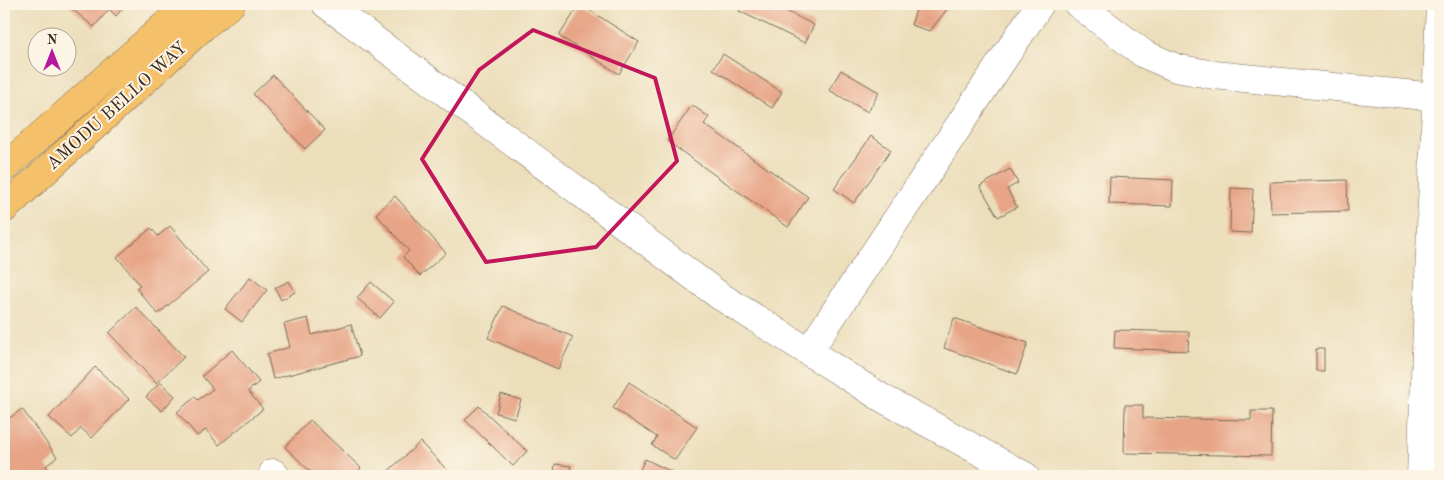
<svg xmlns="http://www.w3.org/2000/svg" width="1444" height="480" font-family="'Old Standard TT',serif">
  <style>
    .building { fill: #e7a486 }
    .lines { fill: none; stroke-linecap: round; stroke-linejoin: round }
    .minor-casing { stroke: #796955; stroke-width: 29 }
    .major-casing { stroke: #796955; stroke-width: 29 }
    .minor { stroke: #fff; stroke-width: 28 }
    .major { stroke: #f4c16b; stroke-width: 28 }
    .marked { fill: none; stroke: #c2185b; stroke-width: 4; stroke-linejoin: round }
    .labels { text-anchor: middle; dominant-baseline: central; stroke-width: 4; stroke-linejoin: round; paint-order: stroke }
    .street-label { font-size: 18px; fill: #3b2a1e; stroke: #fcf5e5 }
  </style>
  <rect width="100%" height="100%" fill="#fcf5e5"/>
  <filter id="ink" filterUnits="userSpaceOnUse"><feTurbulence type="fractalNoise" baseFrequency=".02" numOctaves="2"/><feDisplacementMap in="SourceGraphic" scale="10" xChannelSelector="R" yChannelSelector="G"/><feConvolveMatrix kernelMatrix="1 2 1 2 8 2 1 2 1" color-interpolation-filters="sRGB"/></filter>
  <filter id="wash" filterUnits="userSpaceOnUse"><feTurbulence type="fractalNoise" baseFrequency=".0096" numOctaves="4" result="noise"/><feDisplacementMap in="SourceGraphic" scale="20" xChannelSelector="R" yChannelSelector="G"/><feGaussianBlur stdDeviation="1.12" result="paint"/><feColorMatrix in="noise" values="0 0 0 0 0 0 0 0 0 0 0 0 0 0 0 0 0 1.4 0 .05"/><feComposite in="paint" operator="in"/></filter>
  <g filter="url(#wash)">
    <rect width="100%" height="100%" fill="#ecdebb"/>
    <g id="blocks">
      <path class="building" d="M66,4h60l-10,12 -7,-7 -15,18z
        M580,4l59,38 -20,32 -60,-38z
        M743,4h29l42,21 -9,18 -66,-32z
        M904,4h47l-21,27 -19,-6 5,-15z
        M723,54l59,38 -10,16 -59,-39z
        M841,70l38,22 -11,20 -39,-22z
        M273,75l52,55 -20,19 -52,-55z
        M692,105l17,12 -5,7 104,73 -20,30 -121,-86z
        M871,136l20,14 -37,53 -20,-14z
        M1010,169l8,14 -11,6 10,18 -19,10 -18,-31z
        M1110,177l63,3 -1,26 -63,-2z
        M1347,180l1,31 -77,2 -1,-31z
        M1231,188l22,1 -2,44 -21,-1z
        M395,196l51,57 -26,23 -17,-19 6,-6 -33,-37z
        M170,226l38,46 -50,42 -22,-26 4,-3 -23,-28 34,-29 7,8z
        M250,277l17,13 -25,32 -17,-13z
        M289,281l6,11 -14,8 -6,-12z
        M371,282l23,20 -14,16 -23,-20z
        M503,306l70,31 -15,32 -70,-31z
        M136,307l48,50 -28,26 -47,-50z
        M308,318l4,17 39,-11 9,32 -87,23 -6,-25 23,-7 -6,-23z
        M954,318l74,25 -11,31 -73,-26z
        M1115,330l74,2 -1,19 -74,-3z
        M1316,349h8v22h-8z
        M232,350l27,32 -11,9 15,18 -44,36 -13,-15 -9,6 -20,-24 18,-15 3,3 15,-11 -11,-13z
        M95,367l34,32 -37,39 -11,-10 -9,10 -23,-21z
        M160,382l15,14 -13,15 -16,-14z
        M629,382l68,45 -22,33 -23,-15 5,-8 -44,-29z
        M501,394l20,6 -6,18 -19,-5z
        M1125,405h18v13l108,2v-9h21l-1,45 -147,-3z
        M479,406l48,45 -14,15 -48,-46z
        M22,409l35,48 -11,9 8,10h-50v-54z
        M310,420l51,48 -8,8h-38l-30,-29z
        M420,442l29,30 -4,4h-62z
        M645,459l27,13 -2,4h-33z
        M555,464l16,2 -2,10h-15z"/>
    </g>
  </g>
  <g filter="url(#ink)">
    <use href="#blocks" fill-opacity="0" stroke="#796955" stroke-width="1"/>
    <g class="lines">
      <defs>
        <path id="minor" d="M326,4l394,292 162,102 143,78
          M1078,4l66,50 32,14 38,7 222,22
          M809,351l231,-347
          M273,473l3,3
          M1421,476l19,-471"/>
        <path id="major" d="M4,168l185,-164
          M4,209l201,-184 26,-21"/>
      </defs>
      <use href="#minor" class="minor-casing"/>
      <use href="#major" class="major-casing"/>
      <use href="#minor" class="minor"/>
      <use href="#major" class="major"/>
    </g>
  </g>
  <path class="marked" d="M533,30l122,48 22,83 -81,86 -110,15 -64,-103 57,-89z"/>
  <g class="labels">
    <g class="street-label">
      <text transform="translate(117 106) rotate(-42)">AMODU BELLO WAY</text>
    </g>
  </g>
  <rect width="1444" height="480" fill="none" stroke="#fcf5e5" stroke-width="20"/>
  <g transform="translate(52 52)"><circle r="24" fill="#fcf5e5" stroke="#afa495"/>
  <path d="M0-4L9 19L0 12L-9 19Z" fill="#b5179e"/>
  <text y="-8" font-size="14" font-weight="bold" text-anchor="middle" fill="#3b2a1e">N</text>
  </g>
</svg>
